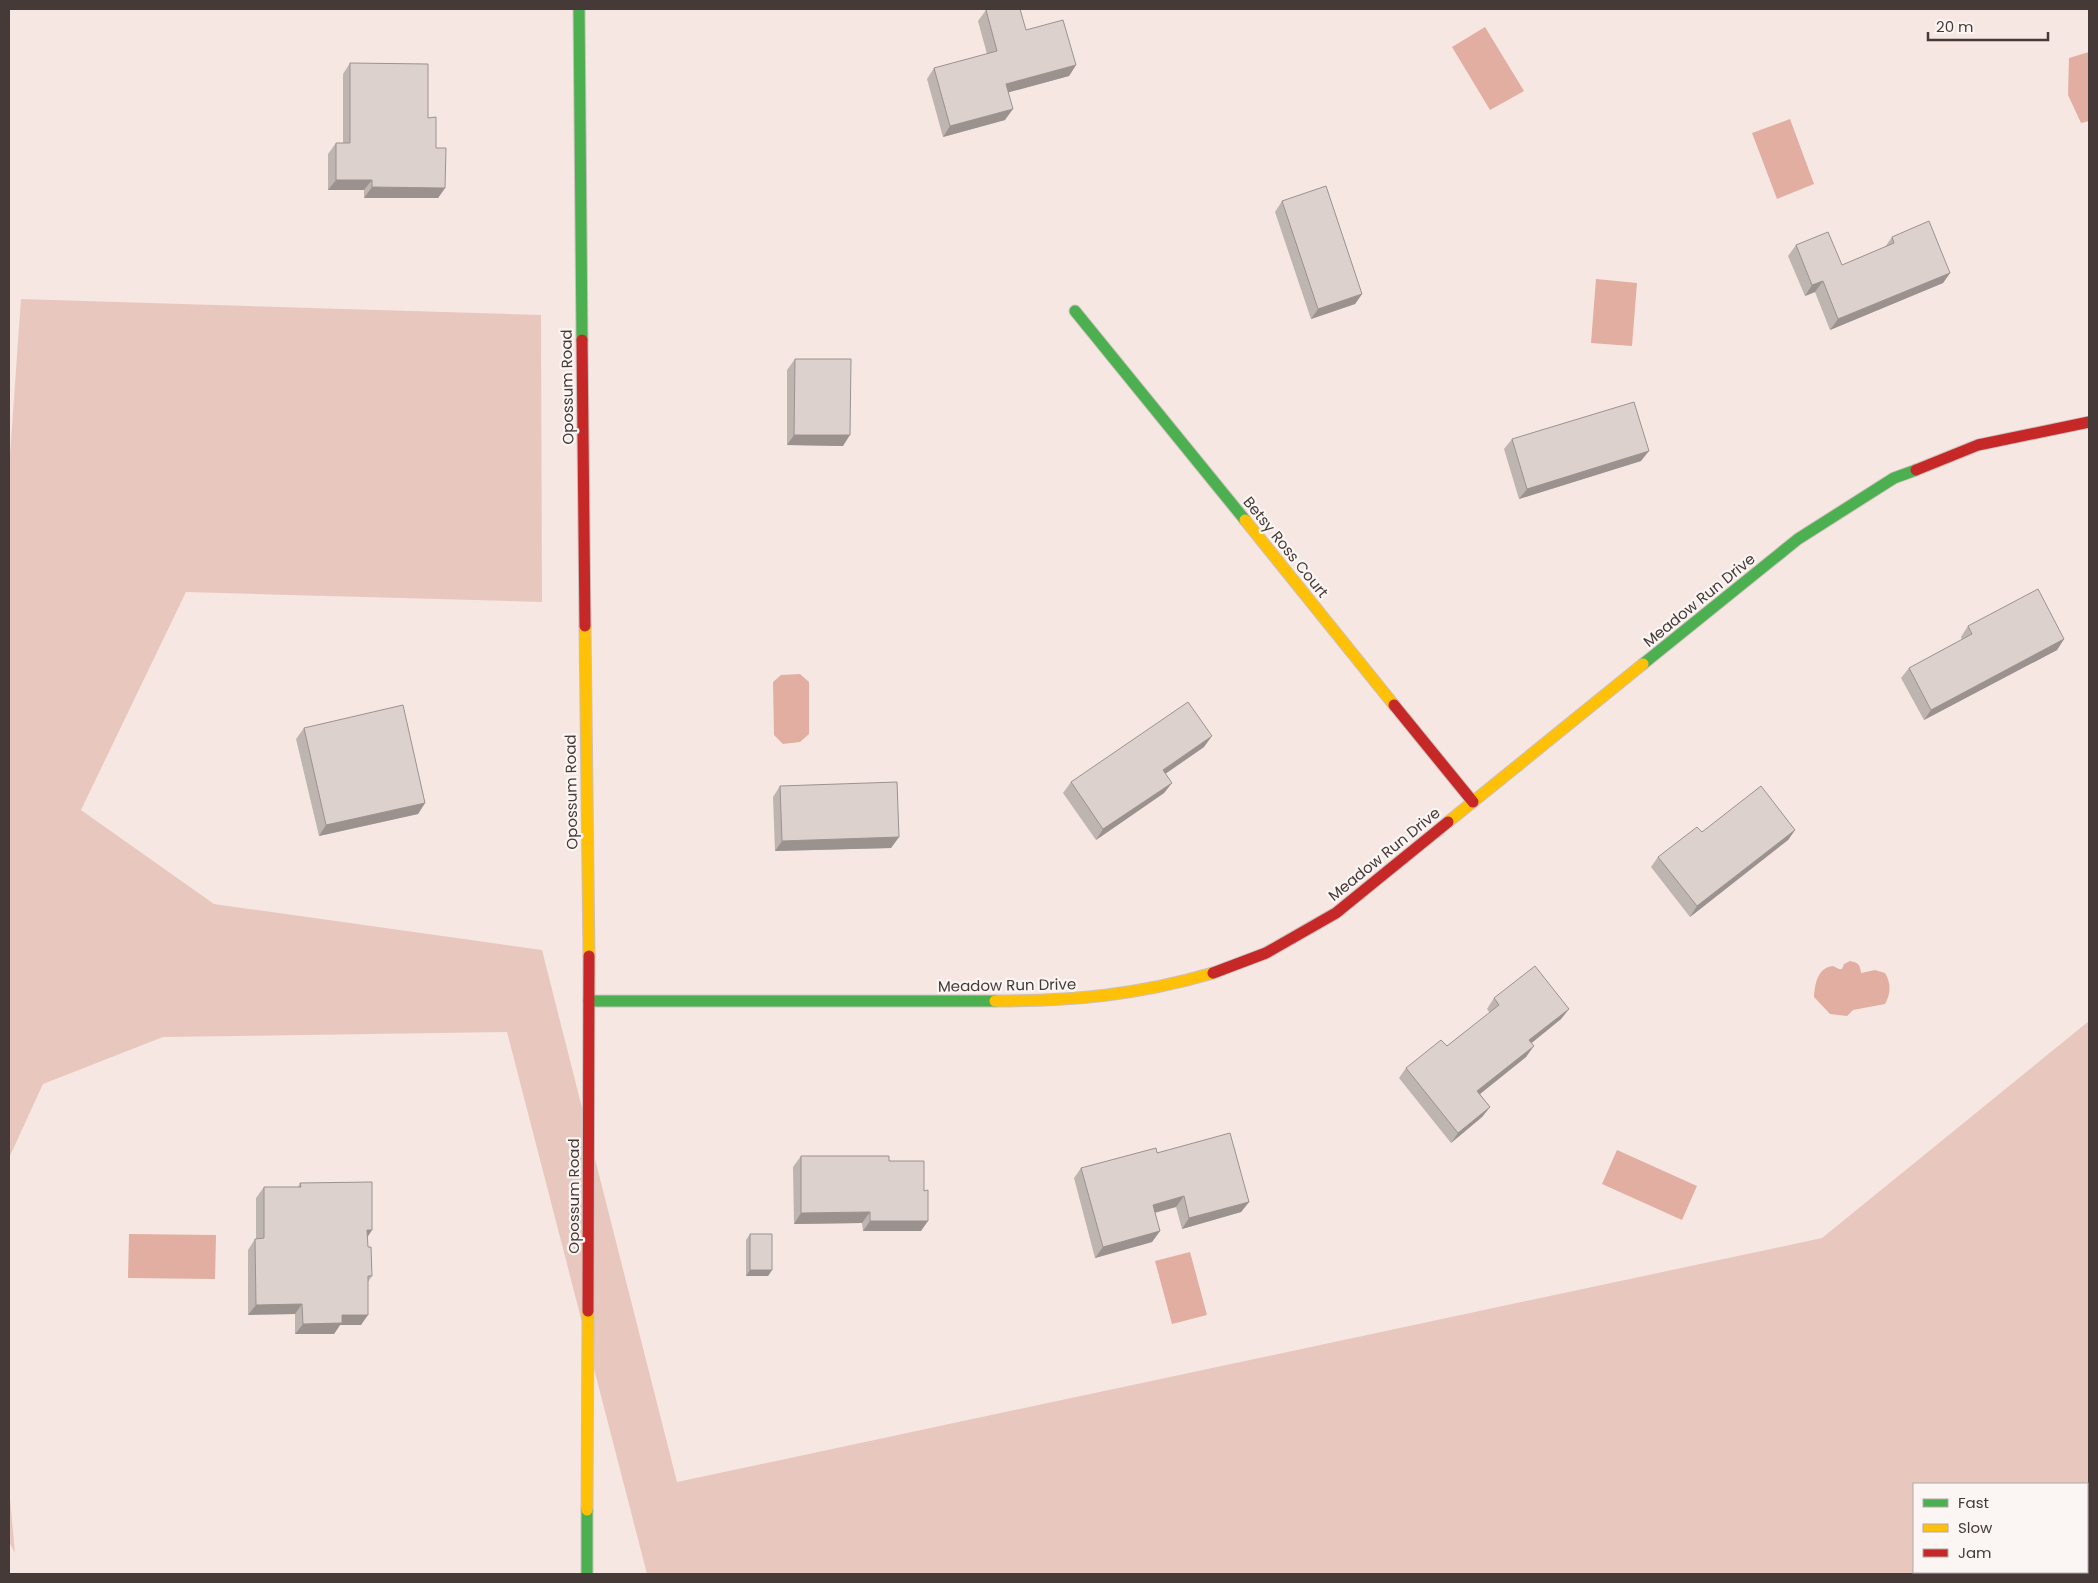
<svg xmlns="http://www.w3.org/2000/svg" width="2098" height="1583" font-family="Poppins,sans-serif">
  <style>
    .green { fill: #e8c8be; fill-rule: evenodd }
    .water { fill: #e1aea1 }
    .lines { fill: none; stroke-linecap: round; stroke-linejoin: round }
    .fast-casing { stroke: #ccc0bd; stroke-width: 13 }
    .slow-casing { stroke: #ccc0bd; stroke-width: 13 }
    .jam-casing { stroke: #ccc0bd; stroke-width: 13 }
    .fast { stroke: #4caf50; stroke-width: 11 }
    .slow { stroke: #ffc107; stroke-width: 11 }
    .jam { stroke: #c62828; stroke-width: 11 }
    .wall { fill: #beb4b0 }
    .shaded-wall { fill: #9b9290 }
    .building { fill: #ddd1cd; stroke: #9b9290 }
    .labels { text-anchor: middle; dominant-baseline: central; stroke-width: 4.5; stroke-linejoin: round; paint-order: stroke }
    .street-label { font-size: 15px; fill: #453a37; stroke: #fbf5f3 }
  </style>
  <rect width="100%" height="100%" fill="#f7e7e2"/>
  <path class="green" d="M21,299l520,16 1,287 -356,-10 -105,218 133,94 328,46 135,532 1145,-244 267,-217v553h-1442l-140,-542 -344,5 -120,47 -34,74v-689zM1914,1484h173v88h-173z
    M9,1487l6,66 -6,-11z"/>
  <path class="water" d="M1485,27l39,64 -34,19 -38,-63z
    M2089,52v69l-8,2 -13,-28 1,-37z
    M1790,119l24,65 -37,15 -25,-66z
    M1596,279l41,4 -5,63 -41,-3z
    M800,674l9,8v52l-9,8 -17,2 -9,-9 -1,-53 8,-7z
    M1850,961c9,2 10,4 11,12l14,-3 10,3c6,10 6,20 0,31l-32,6 -6,6 -17,-2 -16,-17c1,-13 3,-29 19,-31l6,3h3l2,-5z
    M1617,1150l80,36 -15,34 -80,-36z
    M129,1234l87,1 -1,44 -87,-1z
    M1190,1252l17,63 -35,9 -17,-63z"/>
  <g class="lines">
    <defs>
      <path id="fast" d="M579,9l3,331
        M1075,311l170,209
        M1643,664l155,-125 96,-61 22,-8
        M589,1001h406
        M587,1574v-64"/>
      <path id="slow" d="M1245,520l149,185
        M585,626l4,330
        M1448,822l195,-158
        M995,1001c79,0 142,-6 218,-28
        M587,1510l1,-199"/>
      <path id="jam" d="M582,340l3,286
        M1916,470l62,-25 111,-23
        M1394,705l79,97
        M1213,973l53,-20 70,-40 112,-91
        M588,1311l1,-355"/>
    </defs>
    <use href="#fast" class="fast-casing"/>
    <use href="#slow" class="slow-casing"/>
    <use href="#jam" class="jam-casing"/>
    <use href="#fast" class="fast"/>
    <use href="#slow" class="slow"/>
    <use href="#jam" class="jam"/>
  </g>
  <path class="wall" d="M986,10l40,20 50,35 -7,11 -61,16 -3,28 -62,17 -16,-58 7,-11 53,-14 -9,-33z
    M350,63l78,55 8,30 9,40 -7,10h-74v-8h-36v-36l8,-11h7v-69z
    M2089,195v56h-1z
    M1282,201l80,93 -7,10 -44,15 -36,-107z
    M1892,237l58,36 -7,10 -113,47 -15,-38 -10,4 -17,-40 8,-11 46,20 43,-18z
    M795,359l48,87 -56,-1v-75z
    M1512,439l129,22 -122,38 -15,-50z
    M1968,626l96,13 -7,11 -133,70 -23,-42 8,-10 53,-28 -1,-3z
    M304,728l121,75 -7,11 -99,22 -23,-97z
    M1204,747l-39,27 7,9 -8,10 -68,47 -33,-47 8,-11z
    M780,786l119,51 -8,11 -116,3 -2,-54z
    M1795,830l-7,10 -98,77 -39,-50 7,-10 44,-25z
    M1494,998l75,11 -8,10 -30,24 -5,14 -46,37 10,13 -8,10 -31,26 -52,-65 7,-10 41,-22 43,-33 -3,-4z
    M1157,1153l92,49 -8,10 -59,17 -6,-22 -21,6 5,18 -8,11 -57,16 -21,-80 7,-10z
    M801,1156l120,75h-58l-1,-8 -68,1 -1,-57z
    M300,1183l72,47 -5,7 1,10 4,29 -4,6 -7,43h-21l-6,9h-39v-20l-47,1v-65l7,-11h1v-41l8,-11h34z
    M750,1234l22,36 -4,6h-22v-36z"/>
  <path class="shaded-wall" d="M1076,65l-7,11 -70,19 7,-11z
    M1013,109l-8,11 -62,17 7,-11z
    M336,180h36l-8,10h-36z
    M372,187l73,1 -7,10h-74z
    M1950,273l-7,10 -113,47 8,-11z
    M1823,281l-8,11 -10,4 7,-11z
    M1362,294l-7,10 -44,15 7,-10z
    M794,435h56l-7,11 -56,-1z
    M1649,451l-8,10 -122,38 8,-10z
    M2064,639l-7,11 -133,70 7,-10z
    M1212,736l-8,11 -49,34 8,-11z
    M1172,783l-8,10 -68,47 7,-11z
    M425,803l-7,11 -99,22 7,-11z
    M1795,830l-7,10 -98,77 7,-11z
    M899,837l-8,11 -116,3 7,-10z
    M1569,1009l-8,10 -39,32 7,-11z
    M1534,1046l-8,11 -56,45 7,-11z
    M1490,1107l-8,10 -31,26 7,-10z
    M1184,1196l-8,11 -31,8 8,-10z
    M1249,1202l-8,10 -59,17 7,-11z
    M870,1212l-8,11 -68,1 7,-11z
    M870,1221h58l-7,10h-58z
    M367,1230h5l-7,11z
    M1160,1231l-8,11 -57,16 8,-11z
    M750,1270h22l-4,6h-22z
    M302,1304l-7,10 -47,1 8,-10z
    M342,1315h26l-7,10h-21l-6,9h-39l8,-10z"/>
  <path class="building" d="M990,9h30l6,21 37,-10 13,45 -70,19 7,25 -63,17 -16,-58 63,-17 -11,-41z
    M350,63l78,1v54l8,-1v31h10l-1,40 -73,-1v-7h-36v-37h14z
    M1326,186l36,108 -44,15 -36,-108z
    M1929,221l21,52 -112,46 -15,-38 -11,4 -16,-40 32,-13 14,33 52,-22 -2,-6z
    M795,359h56l-1,76h-56z
    M1634,402l15,49 -122,38 -15,-50z
    M2038,589l26,50 -133,71 -22,-42 63,-34 -4,-8z
    M1188,702l24,34 -49,34 9,13 -69,46 -32,-47z
    M403,705l22,98 -99,22 -22,-97z
    M897,782l2,55 -117,4 -2,-55z
    M1761,786l34,44 -98,76 -39,-49 39,-30 5,5z
    M1535,966l34,43 -40,31 5,6 -57,45 13,16 -32,26 -52,-65 35,-28 6,6 52,-41 -5,-7z
    M1230,1133l19,69 -60,16 -5,-22 -31,9 7,26 -57,16 -22,-79 75,-20 1,5z
    M801,1156h88v5h35v30l4,-1v31h-58v-9l-69,1z
    M372,1182v48h-5l1,17h3l1,29h-4v39h-26v8l-39,1 -1,-20 -46,1 -1,-66 9,-1v-51h37l-1,-4z
    M750,1234h22v36h-22z"/>
  <g class="labels">
    <g class="street-label">
      <text transform="translate(567 387) rotate(-91)">Opossum Road</text>
      <text transform="translate(1286 547) rotate(51)">Betsy Ross Court</text>
      <text transform="translate(1699 600) rotate(-39)">Meadow Run Drive</text>
      <text transform="translate(571 792) rotate(-91)">Opossum Road</text>
      <text transform="translate(1384 854) rotate(-39)">Meadow Run Drive</text>
      <text transform="translate(1007 985) rotate(-1)">Meadow Run Drive</text>
      <text transform="translate(573 1196) rotate(-90)">Opossum Road</text>
    </g>
  </g>
  <rect width="2098" height="1583" fill="none" stroke="#453a37" stroke-width="20"/>
  <rect x="1913" y="1483" width="175" height="90" fill="#fbf5f3" stroke="#b2aaa8"/>
  <rect x="1923" y="1499" width="25" height="8" fill="#4caf50" stroke="#b2aaa8"/>
  <text x="1958" y="1508" font-size="15" fill="#453a37">Fast</text>
  <rect x="1923" y="1524" width="25" height="8" fill="#ffc107" stroke="#b2aaa8"/>
  <text x="1958" y="1533" font-size="15" fill="#453a37">Slow</text>
  <rect x="1923" y="1549" width="25" height="8" fill="#c62828" stroke="#b2aaa8"/>
  <text x="1958" y="1558" font-size="15" fill="#453a37">Jam</text>
  <path d="M1928 32v8h120v-8" fill="none" stroke="#453a37" stroke-width="2.5"/>
  <text x="1936" y="32" font-size="15" fill="#453a37" stroke="#fbf5f3" stroke-width="4" paint-order="stroke">20 m</text>
</svg>
